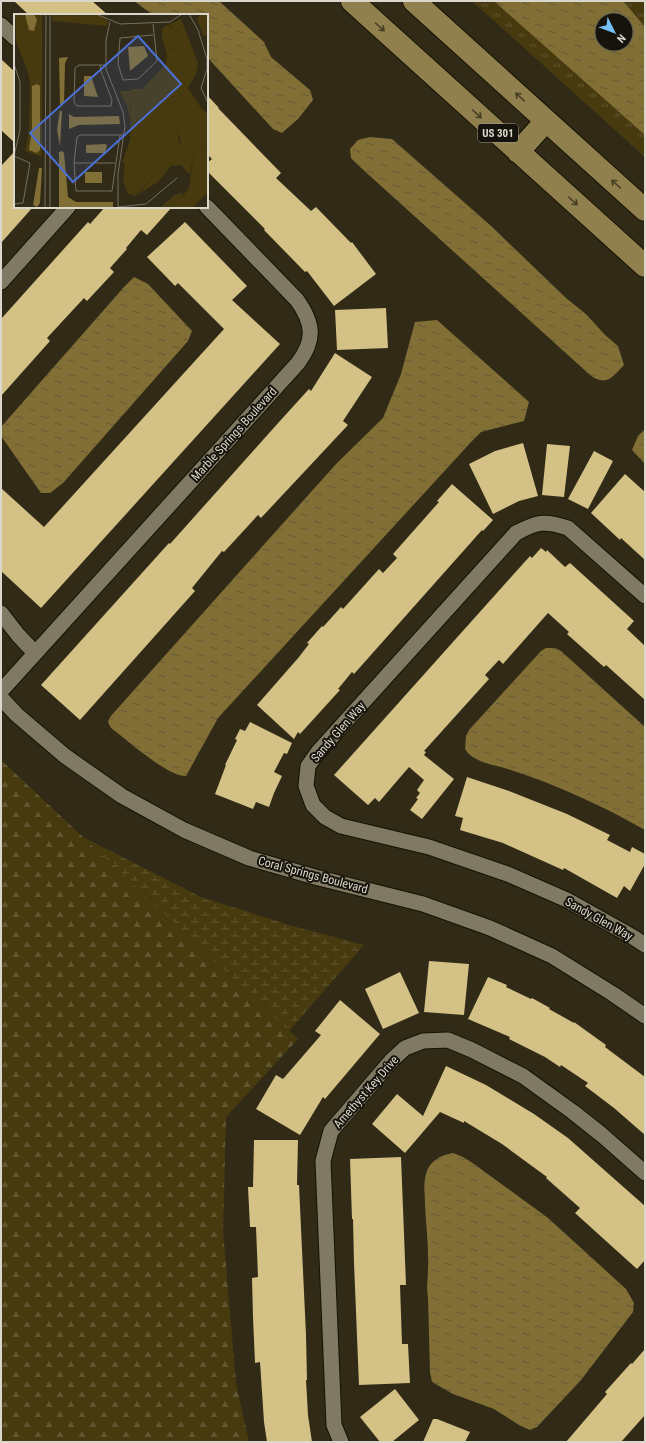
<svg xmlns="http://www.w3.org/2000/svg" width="646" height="1443" font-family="'Roboto Condensed',sans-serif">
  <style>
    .grass { fill: url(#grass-tufts); fill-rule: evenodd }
    .forest { fill: url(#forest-firs) }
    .wetland { fill: url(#wetland-marsh) }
    .water { fill: url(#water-ripples); fill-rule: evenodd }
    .building { fill: #d4c185 }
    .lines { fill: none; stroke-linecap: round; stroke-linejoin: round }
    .street-casing { stroke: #181203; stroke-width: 17 }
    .primary-casing { stroke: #181203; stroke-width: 24 }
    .street { stroke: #807a65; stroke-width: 15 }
    .primary { stroke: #90804d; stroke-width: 22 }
    .oneway { stroke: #463f25 }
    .labels { text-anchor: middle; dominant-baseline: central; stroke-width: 4; stroke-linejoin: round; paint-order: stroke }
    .shield { fill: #15130b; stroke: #a09c92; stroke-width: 1 }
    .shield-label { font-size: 11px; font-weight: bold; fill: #dbd7cc }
    .street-label { font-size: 12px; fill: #dbd7cc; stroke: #15130b }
    .inset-road { fill: none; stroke: #746f5f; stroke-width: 1 }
    .view { fill: #4c70d5; fill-opacity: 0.15; stroke: #4c70d5; stroke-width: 2 }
    .inset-edge { fill: none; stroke: #dbd7cc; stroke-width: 2 }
  </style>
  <defs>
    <pattern id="grass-tufts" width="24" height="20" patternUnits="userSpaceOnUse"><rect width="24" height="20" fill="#473a0f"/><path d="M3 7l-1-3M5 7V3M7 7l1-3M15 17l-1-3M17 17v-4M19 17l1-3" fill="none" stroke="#615631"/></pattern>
    <pattern id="forest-firs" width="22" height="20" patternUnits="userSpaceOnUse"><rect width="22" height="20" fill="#473a0f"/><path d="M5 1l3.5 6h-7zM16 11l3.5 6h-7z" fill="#615631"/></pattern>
    <pattern id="wetland-marsh" width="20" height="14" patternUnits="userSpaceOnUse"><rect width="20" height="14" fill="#473a0f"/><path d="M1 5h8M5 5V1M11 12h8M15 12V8" fill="none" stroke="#615631"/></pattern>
    <pattern id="water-ripples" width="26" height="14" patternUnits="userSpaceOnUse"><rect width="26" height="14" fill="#826f35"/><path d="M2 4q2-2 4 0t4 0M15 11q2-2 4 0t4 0" fill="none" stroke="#655a39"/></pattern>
  </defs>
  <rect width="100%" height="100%" fill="#302a17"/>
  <path class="grass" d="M472,1h173v156zM602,20h24v24h-24z"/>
  <path class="forest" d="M1,760l297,279 -72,78 -3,114 13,152 13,59h-248z"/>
  <path class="wetland" d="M83,837l118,60 88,28 75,20 -75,86z"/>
  <path class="water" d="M134,1h85l45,41 7,15 39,33 3,10 -15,19 -16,14 -9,-4 -66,-72v-42h-54z
    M494,1h129l22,26v108zM602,20h24v24h-24z
    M370,137l22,2 98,86 76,73 21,17 18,20 13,11 6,19c-11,12 -18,22 -34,10l-231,-209 -8,-8 -1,-9 8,-9z
    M134,277l14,7 44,47 -4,10 -125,142 -13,10h-9l-40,-57v-9l123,-140z
    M437,320l92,82 -5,19 -43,11 -9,9 -254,277 -32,58c-18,1 -60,-37 -75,-48l-3,-6 2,-5 226,-253 47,-46 18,-44 14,-52z
    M645,429v35l-13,-14 6,-14z
    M546,648h9l6,3 84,76v103c-42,-24 -88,-45 -134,-60 -15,-5 -38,-7 -46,-21l1,-13 3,-6 72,-79z
    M453,1153l10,4 11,7 74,54 78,71 8,14 -1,9 -52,68 -44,47 -7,3 -11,-5 -25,-16 -41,-15 -21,-12 -2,-10 -2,-75c-2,-9 0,-18 0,-27 1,-22 -2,-44 -3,-65 0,-10 -2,-21 1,-31 3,-13 15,-19 27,-21z"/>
  <path class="building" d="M14,1h78l16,14h-79z
    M1,59l14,13v71l-14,-13z
    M207,95l12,13h-1l63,65 -5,5 35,33 5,-4 35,36 1,-1 24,32 -42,32 -27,-35 -2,1 -41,-42 1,-1 -58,-58v-8l5,-4 -5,-5z
    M15,151v56h18l-32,36v-77z
    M105,207h67l-25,28 -6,-5 -15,18 1,1 -17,19 4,4 -27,29 -3,-3 -37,40 3,3 -49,55v-77l87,-97 2,2z
    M185,222l62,64 -15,14 48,44 -239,264 -40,-37v-83l43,39 180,-198 -46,-46 -3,3 -28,-29z
    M386,308l2,40 -51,2 -2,-40z
    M335,353l37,24 -29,44 5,4 -87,93 -3,-3 -34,37 -2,-1 -30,37 3,3 -115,129 -39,-35 128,-142 1,1 109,-122 30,-33 2,2z
    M523,443l15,53 -19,5 -26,13 -24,-50 26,-13z
    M547,444l23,2 -6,51 -22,-2z
    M594,451l19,10 -25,48 -20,-10z
    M625,474l20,18v68l-24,-22 -1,2 -29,-27z
    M452,484l41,36 -10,11 -1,-1 -128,144 -2,-2 -14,17 2,1 -40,44 -2,-2 -4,7 -37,-34 42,-48 10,-13 -2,-1 15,-17 1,1 18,-20 2,2 36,-40 4,4 14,-15 -4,-4 46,-52 -2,-1z
    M541,548l5,4 1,-2 18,17 5,-4 64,58 -7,8 18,17v54l-39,-35 -2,2 -37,-33 2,-2 -21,-19 -45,51 -4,-4 -14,15 4,4 -65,72 2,1 -2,3 30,24 -32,40 -12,-9 8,-11 -2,-1 4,-5 -3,-3 7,-10 -15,-13 -30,35 -4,-4 -7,7 -34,-30 196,-219 2,2z
    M250,722l42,21 -5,11 -3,-1 -10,19 8,4 -8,17 -5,14 -13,-5 -3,7 -38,-15 11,-29h-1l12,-25 -2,-1 5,-10 5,2z
    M467,777l42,14 58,23 43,21 -3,5 23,12 2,-5 13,7v10l-15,27 -6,-5 -7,12 -53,-30 -1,2 -60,-27 -43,-13 3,-12 -8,-2z
    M429,961l40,3 -5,51 -40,-3z
    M400,972l19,41 -36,16 -18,-40z
    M488,977l19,8 -1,2 25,12 1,-1 18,10 -1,1 25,14v-1l32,23 -1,2 40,30v58l-31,-27 -29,-22 3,-3 -27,-18 -1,2 -15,-10 -36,-18 1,-2 -42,-18z
    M340,1000l40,34 -55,65 -2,-2 -23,38 -44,-26 20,-34 7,4 38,-44 -6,-4z
    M446,1066l40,19 48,29 34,24 77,68v54l-8,9 -62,-56 5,-5 -34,-30 1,-1 -45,-33 -38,-23v2l-24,-11 -35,41 -33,-29 25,-30 26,22z
    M254,1140h44l-1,45h2l7,150 1,45h-1l2,35 4,27h-45l-3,-20 -4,-60 -5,1 -2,-46 -1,-39 6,-1 -2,-50h-6l-2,-40h5z
    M401,1157l5,128h-6l2,59h6l2,39 -51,2 -5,-122 -1,-44h-1l-2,-60z
    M645,1349v66l-24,27h-55l41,-48 -2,-2 26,-29 1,1z
    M395,1389l24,31 -27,22h-12l-20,-25z
    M433,1419h4l33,13 -5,10h-42z"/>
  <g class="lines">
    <defs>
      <path id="street" d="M1,25l14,13
        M1,282l67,-75
        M645,596l-77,-68c-24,-8 -31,-6 -52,5l-198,219 -10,14 -2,20 7,19 12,12 16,9 88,21 81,28 57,25 66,37 12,8
        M1,613l17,22 17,18
        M1,691l297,-328c17,-23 16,-39 -1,-63l-90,-93
        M1,698l16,17 48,41 57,40 62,34 65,28 66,19 108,27 67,24 62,28 61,38 32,22
        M341,1442l-7,-17 -11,-264 8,-30 61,-71 13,-12 18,-7 25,-1 24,10 51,26 50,36 29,23 43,38"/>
      <path id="primary" d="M352,1l293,265
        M414,1l231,209
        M518,152l28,-31"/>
    </defs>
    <use href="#street" class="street-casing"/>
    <use href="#primary" class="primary-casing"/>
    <use href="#street" class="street"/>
    <use href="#primary" class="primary"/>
  </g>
  <defs><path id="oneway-shaft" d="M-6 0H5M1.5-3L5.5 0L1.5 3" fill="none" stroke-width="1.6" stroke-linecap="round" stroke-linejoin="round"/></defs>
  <g class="oneway">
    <use href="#oneway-shaft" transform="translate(380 27) rotate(42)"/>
    <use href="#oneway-shaft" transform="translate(520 97) rotate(-138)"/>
    <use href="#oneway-shaft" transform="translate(477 114) rotate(42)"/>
    <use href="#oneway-shaft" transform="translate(616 184) rotate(-138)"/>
    <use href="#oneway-shaft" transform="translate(573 201) rotate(42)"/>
  </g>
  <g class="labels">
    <rect class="shield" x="478" y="124" width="40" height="18" rx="3"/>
    <g class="shield-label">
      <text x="498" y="133">US 301</text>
    </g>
    <g class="street-label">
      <text transform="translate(234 434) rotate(-48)">Marble Springs Boulevard</text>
      <text transform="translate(338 732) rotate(-49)">Sandy Glen Way</text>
      <text transform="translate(313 875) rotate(15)">Coral Springs Boulevard</text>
      <text transform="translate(599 919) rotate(29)">Sandy Glen Way</text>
      <text transform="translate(366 1092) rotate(-49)">Amethyst Key Drive</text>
    </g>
  </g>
  <g transform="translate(14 14)">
    <rect width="194" height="194" fill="#302a17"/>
    <path d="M1,0h27v143l-17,-6 4,-19 1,-48 -2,-12 -12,-31z" fill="#473a0f"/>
    <path d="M187,0h7v19l-4,4 -7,-18zM167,5l17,44 -2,11 -8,14 13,20 7,6v30l-14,8 -4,23 -9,-10 -10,1 -12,15 -21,14 18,-23 18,-10 7,-20 -4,-11 18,-18 -17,-16 -16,22 -17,7 -8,16 -12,20 -3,1 8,-23 1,-51h11l24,-25 1,-11 -5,-15 9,11 11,4 1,7 -3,4 2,10 5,-10 3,-13 -17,-23 -5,-3zM194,164l-1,15 -14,15h-6zM169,178l-2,6 -15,10h-6l15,-13z" fill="#473a0f"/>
    <path d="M152,11l11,5 9,9 5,17 -9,18 -4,3 -4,-1 -1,-6 10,-13 -1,-4 -14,-6 -6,-9v-9zM105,77h12l-1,28 -3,-13zM171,80l11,6 1,9 -5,13 -15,9 5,24 -4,5 -22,12 -20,24 -8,-2 -5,-13 2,-21 20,-34 17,-7 16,-22zM194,130v34l-3,7 -18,23h-21l15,-10 8,-10 5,-36z" fill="#473a0f"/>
    <path d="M45,0h39l11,7 -2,5 -55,-5v-6z" fill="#473a0f"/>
    <path d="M11,0h9l3,6 -3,11 -5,-1zM130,32l4,10 -18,15 -2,-24zM54,43l-3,6 -1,41h-4l-1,-46zM70,62h7l7,21 -14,-1zM23,70l3,2v64l-3,3 -8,-3 3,-21v-43zM46,96l2,2 -2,34 -3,-16zM55,100l5,3 45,-1 1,8 -41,1 -10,4zM72,131l19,-1 2,1 -2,8h-19zM48,137l2,2 4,44 8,5h37v6h-54v-56zM25,154h3l-2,35 -3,4 -4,-2zM88,158v11h-17v-11z" fill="#826f35"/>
    <path class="inset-road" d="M82,0l24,10 50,-2 12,-8M175,0l9,16 9,29v10l-6,19 7,15M96,8l-4,18v29l17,43 2,14 -7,48v34M139,10l4,37 -19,18 -15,1 -5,-16 2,-26 33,-3M0,50l6,18v48l-6,26M86,51h-21l-4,3 -1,34 3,4h34l1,-6 -11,-29 -1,-6h6M106,121l-8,56h-36l-2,-28 3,-26 3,-2h45M0,142l16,7 -7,40 -9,1M60,149h41M104,193l28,-3 31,-26M31,194l1,-194M36,194v-194"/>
    <path class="view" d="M124,22l43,48 -108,98 -43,-49z"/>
    <rect width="194" height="194" class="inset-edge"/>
  </g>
  <rect width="646" height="1443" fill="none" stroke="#dbd7cc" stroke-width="4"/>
  <g transform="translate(614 32) rotate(132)"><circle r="19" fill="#15130b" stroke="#646158"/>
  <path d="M0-3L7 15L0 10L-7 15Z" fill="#76c0f7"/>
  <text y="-6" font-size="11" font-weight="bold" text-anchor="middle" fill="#dbd7cc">N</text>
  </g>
</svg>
